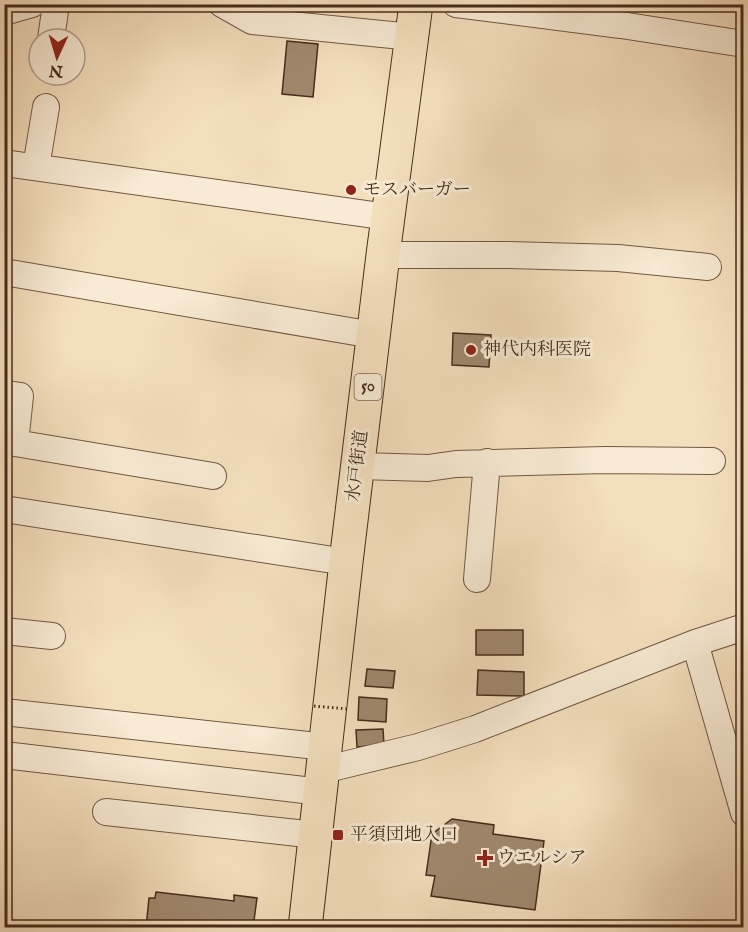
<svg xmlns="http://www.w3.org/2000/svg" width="748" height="932" font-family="'IM FELL English','Noto Serif JP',serif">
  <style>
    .building { fill: #a0896f; stroke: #462c1a; stroke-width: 1.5 }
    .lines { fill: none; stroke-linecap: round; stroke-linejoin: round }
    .minor-casing { stroke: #725943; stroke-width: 28 }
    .major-casing { stroke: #462c1a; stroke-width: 35 }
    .minor { stroke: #f8ead4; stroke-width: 26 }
    .major { stroke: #f4dfbd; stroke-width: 33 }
    .path-bridge { stroke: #462c1a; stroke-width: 3; stroke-dasharray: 1.5 3; stroke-linecap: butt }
    .poi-dot { fill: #8f2418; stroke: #f8ead4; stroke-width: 2 }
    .labels { text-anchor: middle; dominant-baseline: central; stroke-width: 6; stroke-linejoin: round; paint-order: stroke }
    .shield { fill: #f8ead4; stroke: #7b6552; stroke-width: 1.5 }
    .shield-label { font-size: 16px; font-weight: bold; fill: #462c1a }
    .poi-label { font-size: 18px; fill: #462c1a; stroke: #f8ead4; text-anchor: start }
    .street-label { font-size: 18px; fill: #462c1a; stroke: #f8ead4 }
  </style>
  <rect width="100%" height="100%" fill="#f4dfbd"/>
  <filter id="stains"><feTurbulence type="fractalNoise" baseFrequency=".00333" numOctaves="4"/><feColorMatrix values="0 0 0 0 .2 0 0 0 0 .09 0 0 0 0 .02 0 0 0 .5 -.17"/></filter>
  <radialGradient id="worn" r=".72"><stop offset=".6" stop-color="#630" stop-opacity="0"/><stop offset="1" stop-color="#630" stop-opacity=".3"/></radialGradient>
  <path class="building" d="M287,41l31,3 -5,53 -31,-3z
    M453,333l38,2 -2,32 -37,-2z
    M476,630h47v25h-47z
    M367,669l28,2 -2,17 -28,-2z
    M478,670l46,2v24l-47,-1z
    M359,697l28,2 -1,23 -28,-2z
    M383,729l1,16 -27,2 -1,-17z
    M452,819l42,6 -1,9 51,7 -9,69 -104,-14 4,-20 -9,-1 6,-41z
    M156,892l78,9v-6l23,3 -4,30h-107l3,-30h6z"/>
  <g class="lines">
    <defs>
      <path id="minor" d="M222,4l30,17 160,16
        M456,4l165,21 123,19
        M4,12l28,-8
        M51,39l5,-35
        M4,163l384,54
        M36,167l10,-60
        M383,255h126l109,3 90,9
        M4,272l369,63
        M4,394l16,2 -5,47 198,33
        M359,466l69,2 28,-4 149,-4 107,1
        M4,509l342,53
        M477,579l10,-117
        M4,631l48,5
        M695,643l49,170
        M4,712l322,35
        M4,755l317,37
        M323,770l95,-23 57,-18 220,-86 49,-16
        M106,812l210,23"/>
      <path id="major" d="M305,928l41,-366 37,-307 33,-251"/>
    </defs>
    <use href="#minor" class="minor-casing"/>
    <use href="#major" class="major-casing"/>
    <use href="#minor" class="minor"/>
    <use href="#major" class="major"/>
    <path class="path-bridge" d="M314,706l34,3"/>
  </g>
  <g class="poi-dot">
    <circle cx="351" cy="190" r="6"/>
    <circle cx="471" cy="350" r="6"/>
    <rect x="332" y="829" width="12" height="12" rx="3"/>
    <path d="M482 849h6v6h6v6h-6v6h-6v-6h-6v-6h6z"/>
  </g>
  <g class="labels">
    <rect class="shield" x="354.5" y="374" width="27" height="26" rx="4.5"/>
    <g class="shield-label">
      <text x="368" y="387">50</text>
    </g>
    <g class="poi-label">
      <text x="363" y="190">モスバーガー</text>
      <text x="483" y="350">神代内科医院</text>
      <text x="350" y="835">平須団地入口</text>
      <text x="497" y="858">ウエルシア</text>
    </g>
    <g class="street-label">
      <text transform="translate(358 466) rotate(-83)">水戸街道</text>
    </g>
  </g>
  <rect width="748" height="932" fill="none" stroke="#f4dfbd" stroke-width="24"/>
  <rect x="6" y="6" width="736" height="920" fill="none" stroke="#462c1a" stroke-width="3"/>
  <rect x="12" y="12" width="724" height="908" fill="none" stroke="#462c1a" stroke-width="1.5"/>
  <g transform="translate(57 57) rotate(184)"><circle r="28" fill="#f8ead4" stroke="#b19e8a" stroke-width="1.5"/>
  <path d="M0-4.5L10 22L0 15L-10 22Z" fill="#8f2418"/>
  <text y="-9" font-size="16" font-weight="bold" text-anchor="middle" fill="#462c1a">N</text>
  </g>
  <rect width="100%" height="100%" filter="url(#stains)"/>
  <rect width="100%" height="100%" fill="url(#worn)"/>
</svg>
